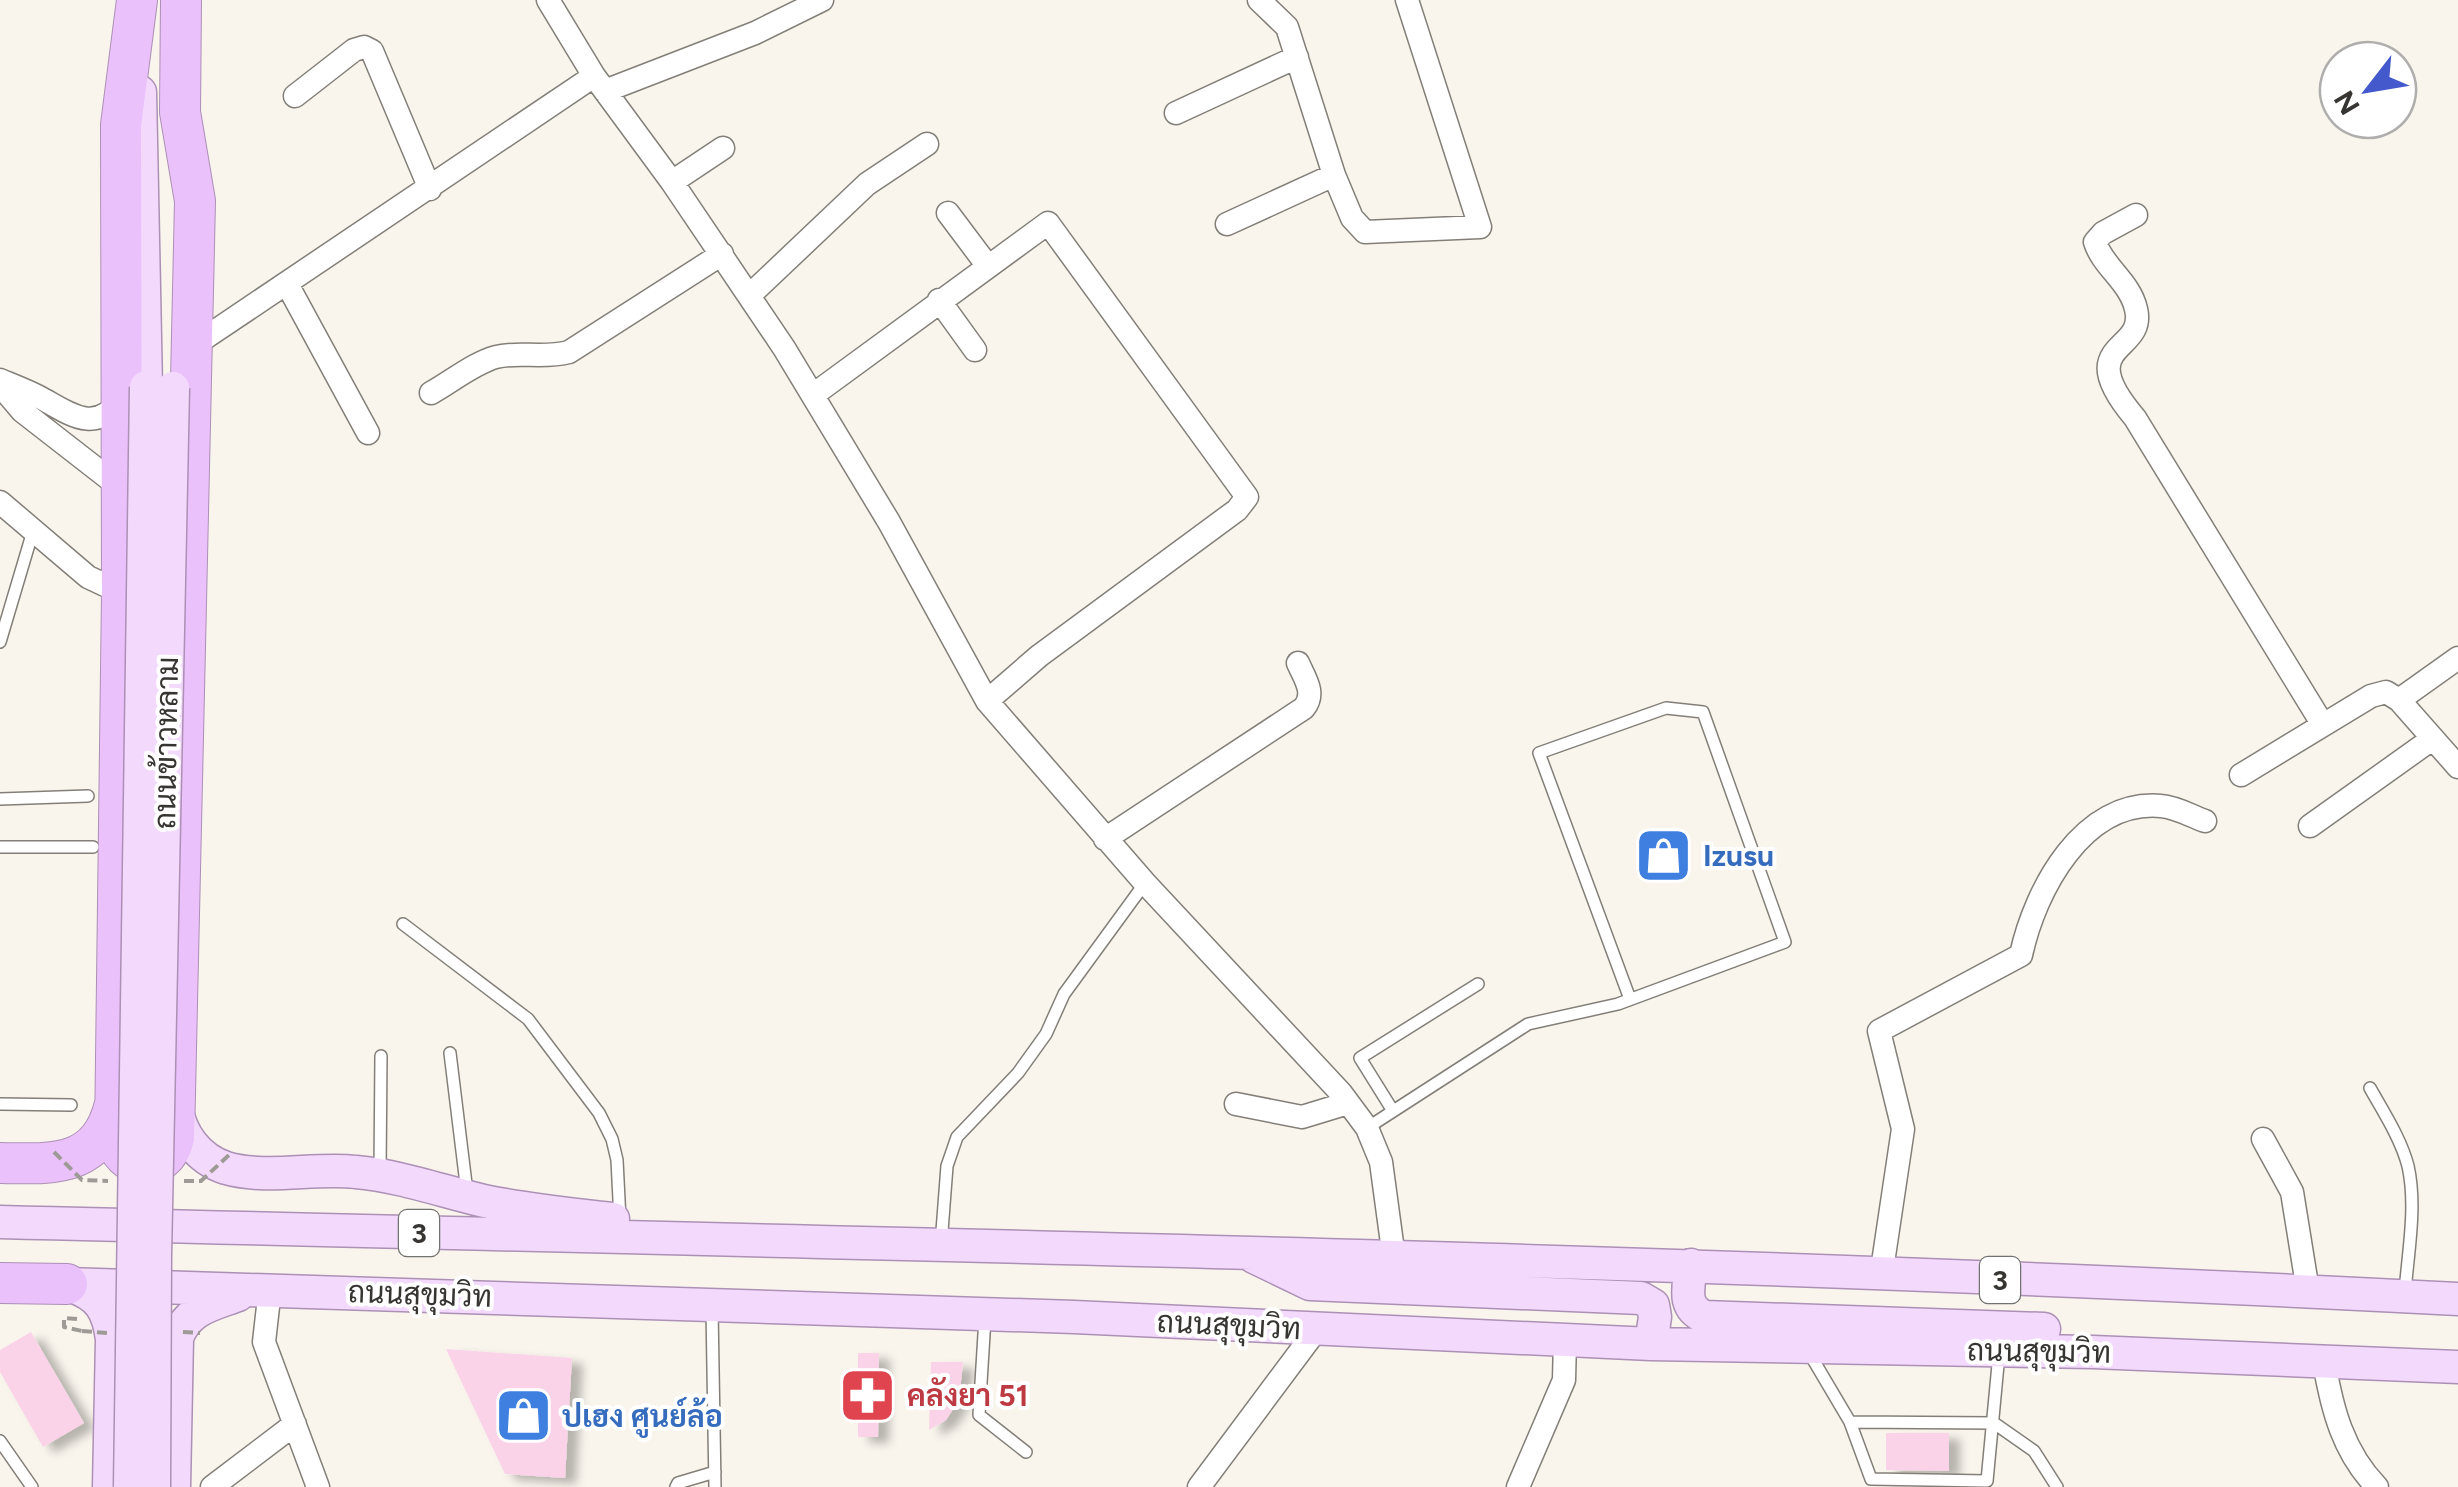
<svg xmlns="http://www.w3.org/2000/svg" width="2458" height="1487" font-family="Figtree,Sarabun,sans-serif">
  <style>
    .building { fill: #fad3e9; filter: url(#shadow) }
    .lines { fill: none; stroke-linecap: round; stroke-linejoin: round }
    .lane-casing { stroke: #837f78; stroke-width: 14 }
    .street-casing { stroke: #837f78; stroke-width: 25 }
    .primary-casing { stroke: #ac90b5; stroke-width: 35 }
    .highway-casing { stroke: #ac90b5; stroke-width: 42 }
    .path { stroke: #9e9b96; stroke-width: 4; stroke-dasharray: 10 5; stroke-linecap: butt }
    .lane { stroke: #fff; stroke-width: 11 }
    .street { stroke: #fff; stroke-width: 22 }
    .primary { stroke: #f3dafd; stroke-width: 32 }
    .highway { stroke: #ebc1fb; stroke-width: 40 }
    .primary-bridge-casing { stroke: #ac90b5; stroke-width: 35; stroke-linecap: butt }
    .path-bridge { stroke: #9e9b96; stroke-width: 4; stroke-dasharray: 10 5; stroke-linecap: butt }
    .primary-bridge { stroke: #f3dafd; stroke-width: 32 }
    .labels { text-anchor: middle; dominant-baseline: central; stroke-width: 8; stroke-linejoin: round; paint-order: stroke }
    .shield { fill: #fff; stroke: #727270; stroke-width: 2.5 }
    .shield-label { font-size: 28px; font-weight: bold; fill: #363532 }
    .street-label { font-size: 30px; fill: #363532; stroke: #fff }
    .shop-label { font-size: 30px; font-weight: bold; fill: #366cbe; stroke: #fff; text-anchor: start }
    .health-label { font-size: 30px; font-weight: bold; fill: #be3a42; stroke: #fff; text-anchor: start }
  </style>
  <defs>
    <filter id="shadow"><feDropShadow dx="11" dy="6" stdDeviation="5" flood-color="#0004"/></filter>
  </defs>
  <rect width="100%" height="100%" fill="#f9f5ed"/>
  <path class="building" d="M31,1332l53,91 -41,24 -43,-75v-22z
    M446,1349l126,9 -7,120 -60,-4z
    M858,1353h21l-1,84h-20z
    M931,1362h32l-4,38 -13,20 -17,10z
    M1886,1433h63v38l-63,-1z"/>
  <g class="lines">
    <defs>
      <path id="lane" d="M0,642l33,-111
        M0,799l88,-3
        M0,847h93
        M403,924l125,95 71,94 13,26 5,21 3,60
        M450,1053l17,139
        M2370,1088c14,25 31,51 38,78 9,40 0,86 -3,126
        M0,1104l71,1
        M1393,1111l-33,-53 118,-74
        M1367,1128l161,-104 90,-20 167,-62 -82,-230 -37,-4 -127,45 91,246
        M380,1171l1,-115
        M941,1244l6,-78 10,-29 61,-64 28,-39 18,-40 81,-111
        M712,1309l3,178
        M985,1318l-6,97 47,37
        M1808,1351l42,71 21,57 116,2 12,-127
        M1850,1422l144,1 40,28 23,36
        M0,1441l32,46
        M676,1487l2,-4 37,-11"/>
      <path id="street" d="M548,0l46,76 78,106 112,166 105,174 98,179 158,182 196,210 26,35 14,34 13,96
        M1259,0l28,27 47,148 18,43 13,14 115,-5 -73,-227
        M605,91l150,-58 67,-33
        M295,96l59,-46 10,-3 8,4 58,138
        M1176,113l121,-56
        M672,182l51,-34
        M948,213l39,52
        M2136,215l-33,18 -8,9c8,25 35,40 41,67 11,45 -66,32 -1,109l188,307
        M1227,224l107,-49
        M287,284l81,149
        M750,295l117,-111 60,-40
        M939,300l36,50
        M190,348l404,-272
        M0,380c12,5 25,10 37,16 30,15 57,41 84,3
        M0,385l22,26 99,77
        M431,393c20,-11 43,-30 65,-36 24,-6 46,2 73,-5l153,-98
        M813,395l235,-172 199,274 -10,13 -198,146 -52,45
        M0,502l88,75 34,16
        M2399,700l59,-42
        M2241,775l130,-79 15,-4 13,8 59,67
        M2310,826l122,-87
        M1105,839l199,-131c12,-15 1,-29 -6,-45
        M1236,1104l66,13 46,-14
        M2263,1139l29,53 16,99
        M1881,1276l22,-147 -24,-98 142,-76c14,-65 62,-156 140,-149 15,1 30,10 44,15
        M270,1289l-6,53 54,145
        M2324,1362c8,47 19,90 53,125
        M212,1487l83,-63
        M1199,1487l118,-158
        M1518,1487l46,-107 1,-40"/>
      <path id="primary" d="M140,92l6,295
        M176,1106c4,28 22,53 50,62 41,12 89,-1 130,4 44,4 85,19 128,29 42,9 85,13 129,18
        M0,1222c819,21 1639,34 2458,77
        M1254,1257l56,27 331,14 12,7 2,12 -4,27
        M1691,1265c-2,22 -10,42 14,52l339,12
        M67,1284l1007,33 577,27 442,8 365,15
        M72,1286c27,10 36,23 40,53l-3,148
        M174,1487l3,-149c10,-29 34,-33 61,-43"/>
      <path id="highway" d="M137,0l-16,125 1,468 -7,542c5,37 51,41 59,3l21,-937 -15,-89 1,-112
        M0,1163c54,1 99,5 115,-59
        M0,1283l67,1"/>
    </defs>
    <use href="#lane" class="lane-casing"/>
    <use href="#street" class="street-casing"/>
    <use href="#primary" class="primary-casing"/>
    <use href="#highway" class="highway-casing"/>
    <path class="path" d="M77,1319l-13,-1v9l18,4"/>
    <use href="#lane" class="lane"/>
    <use href="#street" class="street"/>
    <use href="#primary" class="primary"/>
    <use href="#highway" class="highway"/>
    <defs>
      <path id="primary-bridge" d="M130,1487l16,-1100
        M154,1487l1,-231 18,-868"/>
    </defs>
    <use href="#primary-bridge" class="primary-bridge-casing"/>
    <path class="path-bridge" d="M54,1152l28,28 26,1
      M184,1181h17l28,-26
      M82,1331l25,2
      M183,1332l17,1"/>
    <use href="#primary-bridge" class="primary-bridge"/>
  </g>
  <defs>
    <symbol id="shop-square" viewBox="-11 -11 22 22"><rect x="-9" y="-9" width="18" height="18" rx="4" fill="#3f7fe0" stroke="#fff"/><path d="M-5-2.5h2.3a2.7 3.5 0 0 1 5.4 0H5L5.5 6h-11ZM-1.5-2.5h3a1.5 2.3 0 0 0-3 0Z" fill="#fff"/></symbol>
    <symbol id="pharmacy-square" viewBox="-11 -11 22 22"><rect x="-9" y="-9" width="18" height="18" rx="4" fill="#e0444e" stroke="#fff"/><path d="M-2-6h4v4h4v4h-4v4h-4v-4h-4v-4h4Z" fill="#fff"/></symbol>
  </defs>
  <g fill-rule="evenodd">
    <use href="#shop-square" x="1632" y="824" width="63" height="63"/>
    <use href="#pharmacy-square" x="836" y="1364" width="63" height="63"/>
    <use href="#shop-square" x="492" y="1384" width="63" height="63"/>
  </g>
  <g class="labels">
    <g class="shield">
      <rect x="399" y="1210" width="40" height="46" rx="8"/>
      <rect x="1980" y="1257" width="40" height="46" rx="8"/>
    </g>
    <g class="shield-label">
      <text x="419" y="1233">3</text>
      <text x="2000" y="1280">3</text>
    </g>
    <g class="street-label">
      <text transform="translate(166 743) rotate(-89)">ถนนข้าวหลาม</text>
      <text transform="translate(420 1294) rotate(2)">ถนนสุขุมวิท</text>
      <text transform="translate(1229 1325) rotate(3)">ถนนสุขุมวิท</text>
      <text transform="translate(2039 1351) rotate(1)">ถนนสุขุมวิท</text>
    </g>
    <g class="shop-label">
      <text x="1703" y="855">Izusu</text>
      <text x="562" y="1416">ปเฮง ศูนย์ล้อ</text>
    </g>
    <g class="health-label">
      <text x="907" y="1395">คลังยา 51</text>
    </g>
  </g>
  <g transform="translate(2368 90) rotate(239)"><circle r="48" fill="#ffffff" stroke="#afaead" stroke-width="2.5"/>
  <path d="M0-8L18 38L0 25L-18 38Z" fill="#4359cc"/>
  <text y="-15" font-size="28" font-weight="bold" text-anchor="middle" fill="#363532">N</text>
  </g>
</svg>
